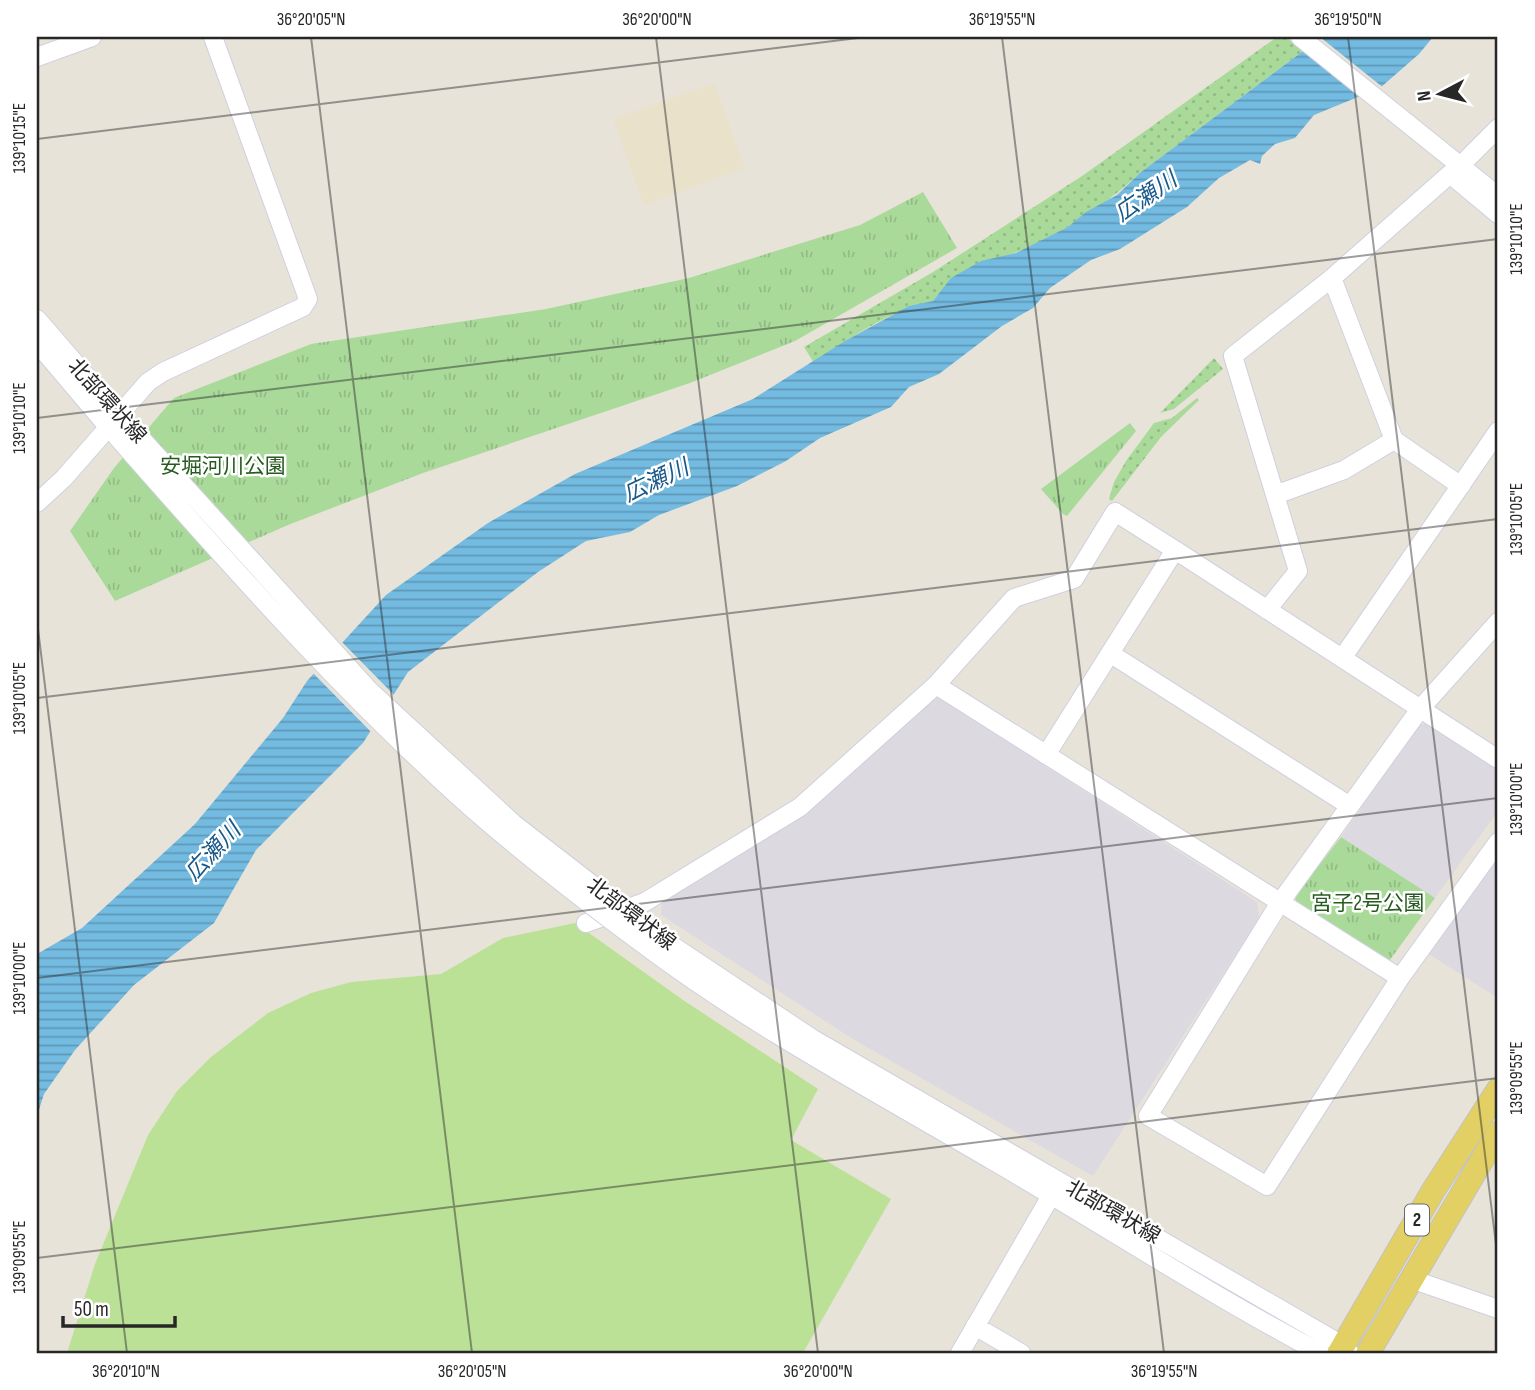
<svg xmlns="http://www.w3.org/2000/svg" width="1535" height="1390" font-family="'Sofia Sans Condensed','Noto Sans JP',sans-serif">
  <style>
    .industrial { fill: #dcd9e1 }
    .education { fill: #e9e1c9 }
    .grass { fill: url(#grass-dots) }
    .park { fill: url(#park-tufts) }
    .pitch { fill: #bbe196 }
    .water { fill: url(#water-rules) }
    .pier { fill: #e8e3d9 }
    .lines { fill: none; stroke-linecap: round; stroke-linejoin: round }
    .minor-casing { stroke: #cfd0df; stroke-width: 20 }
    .major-casing { stroke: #c3c3c3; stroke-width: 25 }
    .minor { stroke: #fff; stroke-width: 18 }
    .major { stroke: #e2d064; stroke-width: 23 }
    .minor-bridge-casing { stroke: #cfd0df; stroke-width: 20; stroke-linecap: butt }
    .minor-bridge { stroke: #fff; stroke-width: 18 }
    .ticks { fill: none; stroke: #272727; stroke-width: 2; stroke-opacity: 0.45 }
    .labels { text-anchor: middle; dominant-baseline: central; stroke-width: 5; stroke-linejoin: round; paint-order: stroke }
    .shield { fill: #fff; stroke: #686868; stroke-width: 2 }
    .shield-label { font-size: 19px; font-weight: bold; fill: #272727 }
    .street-label { font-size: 21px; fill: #272727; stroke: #fff }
    .park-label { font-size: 21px; fill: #265b1f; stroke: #fff }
    .water-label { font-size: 23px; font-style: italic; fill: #195889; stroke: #fff }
    .neatline { fill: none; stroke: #272727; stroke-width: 2.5 }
    .ticks-label { font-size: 18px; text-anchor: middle; fill: #272727 }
  </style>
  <defs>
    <pattern id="grass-dots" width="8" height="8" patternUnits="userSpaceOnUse" patternTransform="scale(1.75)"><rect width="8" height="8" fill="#aada9a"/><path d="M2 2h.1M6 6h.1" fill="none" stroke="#92bb85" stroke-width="1.8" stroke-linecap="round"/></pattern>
    <pattern id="park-tufts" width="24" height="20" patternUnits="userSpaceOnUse" patternTransform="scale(1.75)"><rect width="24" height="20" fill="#aada9a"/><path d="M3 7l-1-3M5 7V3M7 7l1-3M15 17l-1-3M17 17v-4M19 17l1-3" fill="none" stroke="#92bb85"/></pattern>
    <pattern id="water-rules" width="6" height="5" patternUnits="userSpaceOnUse" patternTransform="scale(1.75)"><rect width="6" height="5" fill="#74bbe2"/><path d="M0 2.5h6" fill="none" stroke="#5f98b7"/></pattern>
  </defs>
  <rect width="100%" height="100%" fill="#e8e3d9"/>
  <path class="industrial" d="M936,695l95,57v5l226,145 2,16 -166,258 -237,-135 -195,-126 1,-13z
    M1429,723l69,44v44l-63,87 -94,-61 78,-112z
    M1498,853v145l-71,-45z"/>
  <path class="education" d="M714,83l31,85 -101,37 -31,-86z"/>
  <path class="grass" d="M1277,37h9l17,14 -162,121c-27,26 -68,54 -102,71 -47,23 -69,11 -106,58 -42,9 -84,37 -119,62l-10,-16 129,-75 149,-96z
    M1214,358l9,11 -49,40 -14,4z
    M1197,398l2,2 -38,37 -49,64 -3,-2 5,-17 12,-21 28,-38 18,-5z"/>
  <path class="park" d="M923,192l34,56 -162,93 -105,42 -267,90 -135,52 -173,76 -45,-70 44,-63 60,-70 137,-54 235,-35 143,-31 171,-53z
    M1130,423l6,8 -69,85 -4,-2 -22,-25z
    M1341,837l94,61 -48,66 -90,-59 -2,-9z"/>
  <path class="pitch" d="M575,923l108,77 135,89 -27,51 100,59 -88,154h-736l28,-89 53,-129 29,-44 34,-34 57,-44 43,-20 40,-11 90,-8 62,-36z"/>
  <path class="water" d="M1322,37h111l-14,17 -39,34 -66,27 -19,23 -20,6 -13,12 -2,8 -10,-4 -31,18 -32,29 -67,42 -29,11 -41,28 -17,20 -31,18 -63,48 -30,13 -18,20 -71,31 -34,23 -49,25 -78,29 -29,17 -44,9 -48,31 -130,100 -45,71 -107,107 -42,73 -80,62 -59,65 -31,44 -7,22v-162l45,-26 113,-104 88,-106 24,-37 79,-86 102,-72 87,-49 178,-75 92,-58 64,-35 24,-5 18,-23 30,-17 35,-8 52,-26 18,-15 31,-17 24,-23z"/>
  <path class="pier" d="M1316,37h4l65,52 -18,9 -64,-52z
    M340,640l56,57 -23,37 -62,-63z"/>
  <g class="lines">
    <defs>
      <path id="minor" d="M1300,37l198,159
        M37,57l55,-20
        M1468,158l30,-30
        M1332,278l62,162 67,46
        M37,319l88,102
        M37,343l78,92
        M1275,495l69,-25 50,-30
        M37,503l27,-25 84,-96 15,-10 140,-65 5,-8 -95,-262
        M1267,610l31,-39 -65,-215 99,-78 118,-104 48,40
        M1498,622l-78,87 -141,195 -131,212 119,70 133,-208 98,-136
        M1111,654l239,152
        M1343,657l155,-226
        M936,685l78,-87 60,-19 41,-67 60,38
        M1046,755l129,-205 323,209
        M586,923l59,-21 155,-95 136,-122 464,293
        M661,938l152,101 531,307 6,7
        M647,947c110,82 231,146 348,215 109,63 215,133 326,191
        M1411,1279l87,30
        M975,1326l46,27
        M960,1353l96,-166"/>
      <path id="major" d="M1339,1353l94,-162 65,-101
        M1368,1353l130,-220"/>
    </defs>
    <use href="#minor" class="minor-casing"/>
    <use href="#major" class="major-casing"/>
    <use href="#minor" class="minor"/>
    <use href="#major" class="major"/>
    <defs>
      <path id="minor-bridge" d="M130,426l239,264 145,134 147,114
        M118,438c108,123 217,246 339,357 60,54 125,104 190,152"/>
    </defs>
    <use href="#minor-bridge" class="minor-bridge-casing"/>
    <use href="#minor-bridge" class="minor-bridge"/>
  </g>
  <path class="ticks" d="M311,37l161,1316M656,37l162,1316M1002,37l162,1316M1348,37l150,1224M37,139l829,-102M37,418l1461,-179M37,621l90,732M37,698l1461,-179M37,978l1461,-180M37,1258l1461,-180"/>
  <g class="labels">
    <rect class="shield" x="1405" y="1204.5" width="24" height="31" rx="5"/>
    <g class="shield-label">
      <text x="1417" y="1220">2</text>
    </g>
    <g class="street-label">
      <text transform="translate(107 401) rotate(48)">北部環状線</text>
      <text transform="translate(631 914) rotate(37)">北部環状線</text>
      <text transform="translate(1113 1212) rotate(30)">北部環状線</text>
    </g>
    <g class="park-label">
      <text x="223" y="466">安堀河川公園</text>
      <text x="1368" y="903">宮子2号公園</text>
    </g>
    <g class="water-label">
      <text transform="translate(1146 197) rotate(-34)">広瀬川</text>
      <text transform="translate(656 481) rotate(-25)">広瀬川</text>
      <text transform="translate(213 852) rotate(-47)">広瀬川</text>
    </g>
  </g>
  <rect width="1535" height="1390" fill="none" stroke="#ffffff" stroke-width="77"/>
  <g transform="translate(1440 94) rotate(263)" stroke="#ffffff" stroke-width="5" paint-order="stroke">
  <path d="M0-5L12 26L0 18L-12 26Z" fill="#272727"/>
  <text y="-10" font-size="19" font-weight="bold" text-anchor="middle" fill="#272727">N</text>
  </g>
  <path d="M63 1316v10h112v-10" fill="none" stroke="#272727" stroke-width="3.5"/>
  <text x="74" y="1316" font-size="21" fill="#272727" stroke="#ffffff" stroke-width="5" paint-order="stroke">50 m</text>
  <rect x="38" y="38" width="1458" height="1314" class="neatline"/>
  <g class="ticks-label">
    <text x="311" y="25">36°20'05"N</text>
    <text x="657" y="25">36°20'00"N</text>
    <text x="1002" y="25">36°19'55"N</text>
    <text x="1348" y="25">36°19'50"N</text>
    <text transform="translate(19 138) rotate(-90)" y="6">139°10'15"E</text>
    <text transform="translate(1516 239) rotate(-90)" y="6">139°10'10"E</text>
    <text transform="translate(19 418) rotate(-90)" y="6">139°10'10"E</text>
    <text transform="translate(1516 519) rotate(-90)" y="6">139°10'05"E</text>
    <text transform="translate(19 698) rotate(-90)" y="6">139°10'05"E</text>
    <text transform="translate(1516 799) rotate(-90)" y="6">139°10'00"E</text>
    <text transform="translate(19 978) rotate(-90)" y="6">139°10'00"E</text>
    <text transform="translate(1516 1078) rotate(-90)" y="6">139°09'55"E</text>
    <text transform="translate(19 1257) rotate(-90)" y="6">139°09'55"E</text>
    <text x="126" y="1377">36°20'10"N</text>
    <text x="472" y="1377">36°20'05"N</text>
    <text x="818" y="1377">36°20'00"N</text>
    <text x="1164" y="1377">36°19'55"N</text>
  </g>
</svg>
